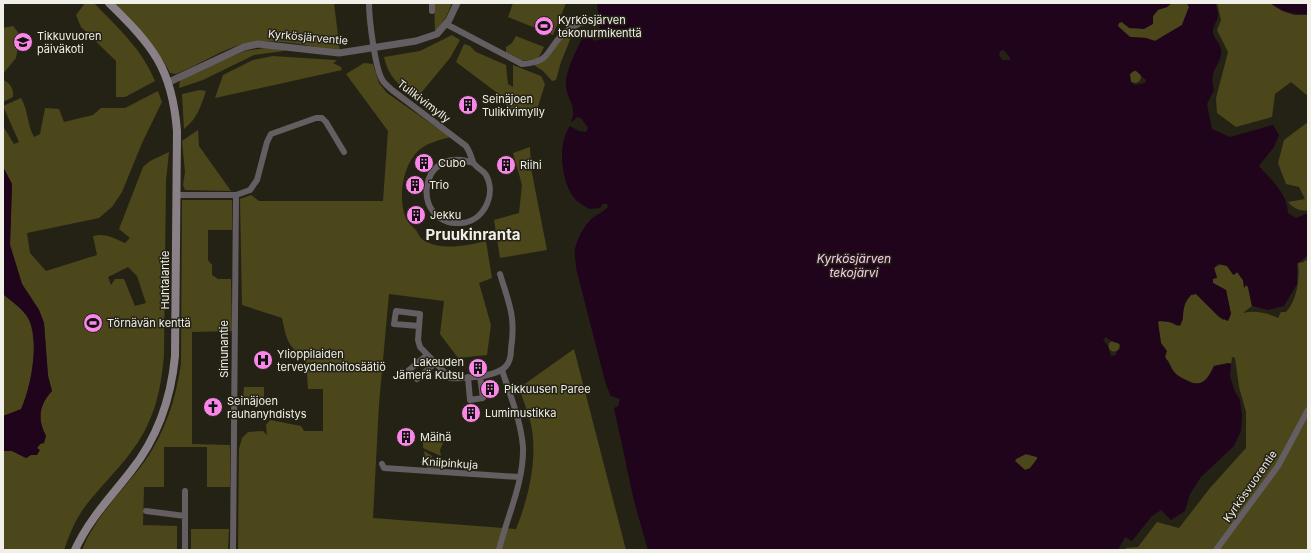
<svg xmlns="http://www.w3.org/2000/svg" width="1311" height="553" font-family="Inter,sans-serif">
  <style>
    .green { fill: #4c461b; fill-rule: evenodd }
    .water { fill: #20041c; fill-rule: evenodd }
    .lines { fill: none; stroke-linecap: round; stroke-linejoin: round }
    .minor { stroke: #645e63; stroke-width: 6 }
    .tertiary { stroke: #645e63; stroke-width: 7 }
    .secondary { stroke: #8a8188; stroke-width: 8 }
    .labels { text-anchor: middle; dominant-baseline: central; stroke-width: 3; stroke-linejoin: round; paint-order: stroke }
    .poi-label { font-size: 11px; fill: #f1f0e8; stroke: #242215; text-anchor: start }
    .street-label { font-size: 11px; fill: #f1f0e8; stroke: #242215 }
    .water-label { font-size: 12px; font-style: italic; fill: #fccbf1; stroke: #242215 }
    .district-label { font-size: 15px; font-weight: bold; fill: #f1f0e8; stroke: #242215 }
  </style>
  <rect width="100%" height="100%" fill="#242215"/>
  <path class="green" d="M85,3h9c23,24 48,46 61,78l-30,16h-9v-36l-35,-34 -5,-12z
    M113,3h221l6,48c-31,-5 -66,-14 -97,-7 -21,5 -46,22 -67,30l-6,-1c-15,-28 -34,-49 -57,-70z
    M434,3h18l-6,14 -11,15z
    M513,3h53l-13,32 -45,-18z
    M1172,3h15l2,4 -7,18 -27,16 -9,-3 -16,-1 -13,-11 2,-3 3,-1 3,3 28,-9 5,-7 9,-2z
    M1217,3h53l12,8 12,4h14v81l-17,-14 -16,12 -3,23 -36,10 -19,-14 -1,-15 12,-46 -11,-22 4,-10z
    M13,26l7,9 -4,23 -13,16v-46z
    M574,30l-13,32 -5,18 -4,1 -9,-10 -9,-6 15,-9 11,-16z
    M452,35l8,5 -10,18 -34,41c-17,-13 -28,-23 -32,-42l36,-6z
    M516,36l28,11 -6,12 -19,2 -13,-8v-6l6,-4z
    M464,44l6,2 6,6 30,13 2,19 5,3v-22l28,11 4,8 -9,29 -26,3 -6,-18 -48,-36z
    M265,48l19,1v2l-30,4 -51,25 -24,8 1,-8 4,-3 61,-26z
    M273,56l62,4 2,1 -4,2 8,4 1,3 -127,28 8,-23 30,-15z
    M364,63l9,1 6,19 8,10 63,44c-10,3 -23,6 -31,13 -16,15 -21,45 -14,66 1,5 7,10 11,14 2,3 4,8 7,10 17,11 44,6 63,1l6,37 -13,5 12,42 -4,30 -29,3 -18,-24 4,-33 -55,-7 -10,110 -6,114 143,11c12,-30 21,-66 16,-99 -2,-14 -9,-29 -13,-42l55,-39 52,201h-388l1,-101 3,-11 6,-6 15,-1 4,4 -1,-10 4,-5 31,6 3,5h19v-42h-15l-2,-29c-19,-16 -19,-18 -24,-42l-40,-13 -2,-106 11,-4 8,6h124l5,-70 -42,-57z
    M1129 77a6 6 0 1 1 12 0a6 6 0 1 1-12 0Z
    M3,80c8,3 11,10 10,17l-10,5z
    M200,90l6,1c-5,15 -9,28 -22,38l-2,-35z
    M158,91l4,11 -20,41 -20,49 -10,15 -13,11 -72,15 3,20 16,18 51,-16 -4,-19c13,-3 20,2 32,7l5,-5 -11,-9 24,-62 7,-6 19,-9 -3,29 -2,174c-2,24 -6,49 -17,71 -15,32 -43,55 -63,82 -9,12 -15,28 -20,42h-61v-99h9l14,7 11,-10 9,-12c-9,-17 -7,-31 6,-45l-4,-15 -4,-53 -5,-13 -17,-26 -12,-39 2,-61 -9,-17v-41l11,18 5,-2 -16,-36 18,-8c7,11 6,27 13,39l6,-3 5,-26 14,1 5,13 29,-7 8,-7h24zM128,267l9,9 9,27 -11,3 -11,-27h-9l-4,6 -3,-8z
    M1308,122v88c-8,2 -15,-2 -20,-8l17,-3 -6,-12 -13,-3 -8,-21 6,-23z
    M198,130l1,16 32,45 -46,-1 -2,-5 2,-13 -3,-31z
    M530,147l1,21 16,82 -47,8 -6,-38 25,-7 3,-28 -9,-32z
    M182,200h50v30h-24v30l4,5v10l6,4h13l1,52 -40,1v112l38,1v42h-23v-40h-43v40h-20l-1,38 34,1v24h-95c14,-35 41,-59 63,-89 20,-29 31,-62 36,-97z
    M1305,260l3,1v289h-183l1,-2 12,-1 19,-25 22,6 31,-40 36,-40v-36l-7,-25 -4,-29 -3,-1 -1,7 -2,-1 -15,3c-7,15 -12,22 -28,14 -3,-1 -7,-3 -10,-6 -5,-4 -5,-12 -10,-15l-5,-16 -3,-20 1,-2c7,0 12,1 18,5l6,-6c0,-11 0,-17 8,-25l5,-1 27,26 8,-6 -5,-24 -13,-7v-4l4,-2 -3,-9 7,-4 6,2 6,9 4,-3 6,8 2,7 1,-2 2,2 4,19 -9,7c11,-3 25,0 35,5l3,-6h5c11,-11 14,-34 12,-49l6,-1z
    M3,294c8,7 19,14 25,23 13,21 3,71 -7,93l-18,6z
    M1108.5 346a5.5 5.5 0 1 1 11 0a5.5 5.5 0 1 1-11 0Z
    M244,387h20v14h-21z
    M423,435l20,8 -3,7 1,6 -18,-8z
    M424,451l8,5 -1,4 1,3h4l4,-3v9l-13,-1z
    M1025,454l12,3v2l-7,10 -5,1 -10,-9 1,-2z
    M191,529h38l-1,21h-37z"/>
  <path class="water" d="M597,3h575l-5,4 -9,3 -5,6v8l-9,5 -15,-1 -7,-6 -3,1 -1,3 12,11 16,1 9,3 27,-16 7,-18 -2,-4h28c1,4 3,8 3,12 0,7 -8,13 -4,21 3,6 9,11 7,19 -4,16 -12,15 -7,35l-7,14 5,25 18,8 43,-12 6,10 -5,12 -15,19c13,15 28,27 29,47l8,5 9,-4 3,1v40l-11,9v20l-13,22 -16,4 -16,-4 -4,-19 -2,-2 -2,3 -1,-8 -6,-8 -3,3 -7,-9 -9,-2 -4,4 3,10 -4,1v4l13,7 5,24 -3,7 -9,-4 -23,-23 -5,1c-11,12 -5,18 -11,31l-9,-4 -12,-1 -1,2 3,20 6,8 -2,6c4,5 5,11 10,16 4,4 9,6 13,8 14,8 21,-4 26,-15l15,-3 2,1 -1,12 5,16 5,8 2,16 -1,15 -7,15 -33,31 -11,17 -5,17 -14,9 -10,-10 -9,6 -20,25 -7,-4 -7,13h-470l-14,-49 -20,-93 4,-2 2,-7 -9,-3 -5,-11 -30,-117c0,-6 -2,-13 -1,-19 3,-13 13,-32 26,-36v-3l1,2 6,-5 -1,-3h-4l-3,4 -10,1c-6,-3 -12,-6 -16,-11 -13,-17 -17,-54 -4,-72l9,5 7,1 2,-4 -7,-10 -4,-1 -5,5 -1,-1c7,-15 -5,-22 -5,-36 -1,-12 11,-37 17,-48h8l3,4 7,-2zM1004,50l6,8v2h-7l-4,-4 1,-5zM1135,70l11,10 -1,3 -10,2 -4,-3 -1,-8zM1106,337l5,4 9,3v5l-3,2 -1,4 -5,1 -3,-10 -5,-6zM1026,454l11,3v2l-7,9 -5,2 -10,-9 1,-2z
    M1270,3h34l4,1v10c-16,1 -25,-2 -38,-11z
    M3,167l9,17 -2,61 12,39 17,26 5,13 4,53 4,15c-13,14 -15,28 -6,45l-2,7 -4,1 -3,4 3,2 -3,5h-6l-5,3 -14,-7h-9v-35l18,-7c10,-22 19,-68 7,-91 -5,-9 -17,-17 -25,-24z"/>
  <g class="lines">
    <path class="minor" d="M369,3c0,15 6,67 14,78 2,3 6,6 9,9l74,56c4,6 5,10 7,16 2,5 10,8 13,13 11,20 -3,47 -25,48 -51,3 -44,-80 12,-60
      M432,3v8
      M446,24l76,40c27,-2 23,-10 38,-27 8,-8 18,-14 29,-17
      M176,195h60l14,-5 7,-10 10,-38 4,-8 45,-16h6l4,4 18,30
      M419,326l-25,-2 2,-13 24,3 -2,26 2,7 30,31c13,1 47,-1 56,-12 4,-4 5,-11 5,-17 5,-33 -2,-45 -11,-75
      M427,355l-18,15 8,9 18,-16
      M468,377l2,23 13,-2 -3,-22
      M382,464l2,4 135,9
      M146,511l39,5
      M185,550v-59
      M233,550l3,-355
      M499,550c8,-34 25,-67 24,-103 -2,-26 -13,-52 -21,-77
      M1216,550l62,-84 30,-56"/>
    <path class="tertiary" d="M169,82l75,-35 14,-3 81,9 77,-12 21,-7 12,-14 8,-17"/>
    <path class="secondary" d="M75,550c14,-31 36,-53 56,-79 27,-34 40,-72 44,-115l2,-225c-5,-63 -24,-85 -68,-128"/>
  </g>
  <defs>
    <symbol id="stadium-disc" viewBox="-11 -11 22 22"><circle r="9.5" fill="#fa87e7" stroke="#242215"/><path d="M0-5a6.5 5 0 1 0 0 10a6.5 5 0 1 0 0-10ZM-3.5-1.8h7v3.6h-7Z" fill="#111"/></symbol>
    <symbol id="school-disc" viewBox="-11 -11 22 22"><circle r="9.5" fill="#fa87e7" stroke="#242215"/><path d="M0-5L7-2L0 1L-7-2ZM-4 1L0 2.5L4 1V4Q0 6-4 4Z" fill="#111"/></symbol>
    <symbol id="building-disc" viewBox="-11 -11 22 22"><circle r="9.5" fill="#fa87e7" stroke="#242215"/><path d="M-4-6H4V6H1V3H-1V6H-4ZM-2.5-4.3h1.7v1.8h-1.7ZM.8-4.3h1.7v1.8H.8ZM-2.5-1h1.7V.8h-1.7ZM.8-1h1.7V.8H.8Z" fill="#111"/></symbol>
    <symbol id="hospital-disc" viewBox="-11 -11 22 22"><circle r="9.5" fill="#fa87e7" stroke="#242215"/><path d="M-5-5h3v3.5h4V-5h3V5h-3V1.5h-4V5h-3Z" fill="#111"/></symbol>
    <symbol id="church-disc" viewBox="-11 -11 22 22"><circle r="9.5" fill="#fa87e7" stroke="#242215"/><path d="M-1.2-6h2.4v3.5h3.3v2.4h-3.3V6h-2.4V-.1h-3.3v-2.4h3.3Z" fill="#111"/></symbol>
  </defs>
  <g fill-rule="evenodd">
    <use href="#stadium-disc" x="533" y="15" width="22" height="22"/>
    <use href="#school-disc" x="12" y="31" width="22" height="22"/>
    <use href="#building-disc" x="457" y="94" width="22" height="22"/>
    <use href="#building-disc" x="413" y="152" width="22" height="22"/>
    <use href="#building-disc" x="495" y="154" width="22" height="22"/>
    <use href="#building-disc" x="404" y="174" width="22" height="22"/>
    <use href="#building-disc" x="405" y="204" width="22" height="22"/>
    <use href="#stadium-disc" x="82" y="312" width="22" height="22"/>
    <use href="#hospital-disc" x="252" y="349" width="22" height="22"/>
    <use href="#building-disc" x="467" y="357" width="22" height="22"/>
    <use href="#building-disc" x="479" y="378" width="22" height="22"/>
    <use href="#church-disc" x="202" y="396" width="22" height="22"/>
    <use href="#building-disc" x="460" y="402" width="22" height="22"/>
    <use href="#building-disc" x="395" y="426" width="22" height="22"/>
  </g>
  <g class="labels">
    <g class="poi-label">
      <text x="558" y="20">Kyrkösjärven<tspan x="558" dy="13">tekonurmikenttä</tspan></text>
      <text x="37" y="36">Tikkuvuoren<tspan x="37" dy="13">päiväkoti</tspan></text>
      <text x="482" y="99">Seinäjoen<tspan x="482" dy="13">Tulikivimylly</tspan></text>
      <text x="438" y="163">Cubo</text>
      <text x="520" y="165">Riihi</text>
      <text x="429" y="185">Trio</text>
      <text x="430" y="215">Jekku</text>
      <text x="107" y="323">Törnävän kenttä</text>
      <text x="277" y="354">Ylioppilaiden<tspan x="277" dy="13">terveydenhoitosäätiö</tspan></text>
      <text x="464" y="362" text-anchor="end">Lakeuden<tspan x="464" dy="13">Jämerä Kutsu</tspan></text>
      <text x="504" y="389">Pikkuusen Paree</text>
      <text x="227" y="401">Seinäjoen<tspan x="227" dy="13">rauhanyhdistys</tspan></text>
      <text x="485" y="413">Lumimustikka</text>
      <text x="420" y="437">Mäihä</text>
    </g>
    <g class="street-label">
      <text transform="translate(308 37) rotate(5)">Kyrkösjärventie</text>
      <text transform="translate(424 101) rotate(37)">Tulikivimylly</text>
      <text transform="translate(165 280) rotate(-90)">Huhtalantie</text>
      <text transform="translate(224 349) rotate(-90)">Simunantie</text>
      <text transform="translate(450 463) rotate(4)">Kniipinkuja</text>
      <text transform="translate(1250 486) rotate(-55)">Kyrkösvuorentie</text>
    </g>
    <g class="water-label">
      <text x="854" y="258">Kyrkösjärven<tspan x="854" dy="14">tekojärvi</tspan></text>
    </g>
    <g class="district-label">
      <text x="473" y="234">Pruukinranta</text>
    </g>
  </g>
  <rect width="1311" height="553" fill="none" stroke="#f1f0e8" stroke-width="8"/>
</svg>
